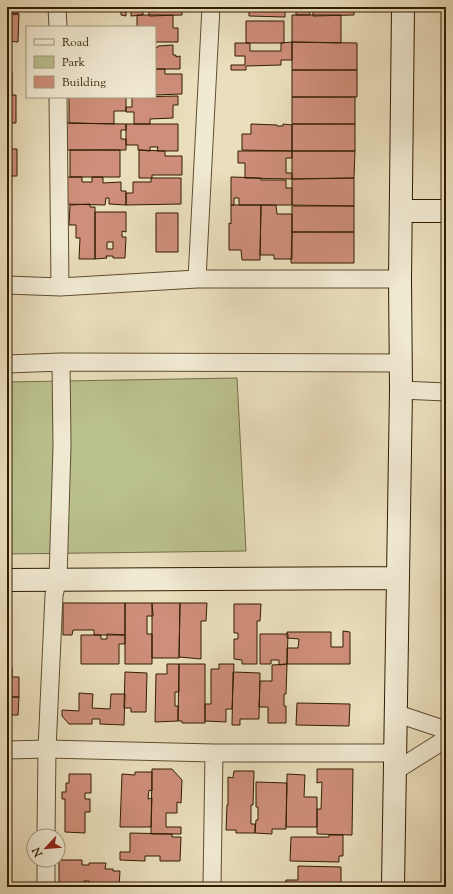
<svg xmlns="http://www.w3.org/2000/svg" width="453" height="894" font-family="'Sorts Mill Goudy',serif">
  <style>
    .green { fill: #bac08e; stroke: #766e47 }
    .building { fill: #ce8e79; stroke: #311d00; fill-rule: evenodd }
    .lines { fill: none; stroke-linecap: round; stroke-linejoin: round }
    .street-casing { stroke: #5f4d2f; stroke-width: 19 }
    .secondary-casing { stroke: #311d00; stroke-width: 24 }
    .street { stroke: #f1ead3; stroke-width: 17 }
    .secondary { stroke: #f1ead3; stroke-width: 22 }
  </style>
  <rect width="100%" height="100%" fill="#eadebc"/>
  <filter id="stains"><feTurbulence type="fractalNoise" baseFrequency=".005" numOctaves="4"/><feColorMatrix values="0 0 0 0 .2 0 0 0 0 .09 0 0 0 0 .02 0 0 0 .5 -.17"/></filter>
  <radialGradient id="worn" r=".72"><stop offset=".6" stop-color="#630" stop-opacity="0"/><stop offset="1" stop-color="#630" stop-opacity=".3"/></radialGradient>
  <path class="green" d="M237,378l9,173 -239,3v-172z"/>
  <path class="building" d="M7,7h11v7h-11z
    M80,7h46v9l-5,-1v-6h-42z
    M131,7h12v8l-12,1z
    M149,7h33v8l-33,1z
    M249,7h36v10l-36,-1z
    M296,7h38v3h7v-3h13v8l-41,1v-5h-3v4h-14z
    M7,14h12l-1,28 -11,-1z
    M137,15h36v13h5v14h-23v-15h-18z
    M292,15h49v28l-49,-1z
    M246,21h38v22h-38z
    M292,42l65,1v27h-65z
    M292,42v18h-11v5l-35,1v4h-15v-5h14v-9h-10v-13h15v8h31v-8z
    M173,45v10h3v2l4,-1v13h-25v-21l3,-1v-1z
    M155,69h10v5h17v20l-27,1z
    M292,70h65v27h-65z
    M7,73h5v22h-5z
    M7,95h9v28h-9z
    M178,96v9h-5v13l-23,1v5h-16v-12h-8v-5h6v-10z
    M69,97h57v14h-12v13l-45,-1z
    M292,97h63v27h-63z
    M65,123l61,1v6h-5v9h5v11h-61z
    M126,124h52v27h-21l1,-4h-8v4l-11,-1h-1v-5h-12z
    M251,124l26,1v1h6v-2l9,1v26l-50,-1v-16h9z
    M292,124h63v27h-63z
    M7,149h10v27h-10z
    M70,150h50v27h-50z
    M139,150l26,1v5h17v19h-30v3h-13z
    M238,151h54v7h-6v15h6v6l-47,-1v-15h-7z
    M292,151h63l-1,27 -62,1z
    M62,177h20v5h10v-5h11v6l18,-1v9h5v14l-17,-1v-6h-3l-1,7 -40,-1z
    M231,177l30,1v2h25v8h6v17h-53v-7h-5v7h-3z
    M151,178h30v26l-55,1v-12h7v-11h18z
    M354,178v28l-62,-1v-26z
    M90,204v3h5v52h-16l1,-21h-4v-13h-7l1,-20z
    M231,205h30l-1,55h-18l-1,-10h-12v-27l2,1z
    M261,205h15l1,9h15v45h-18v-4h-14z
    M292,206h62v26h-62z
    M95,212h31v20l-4,-1v6h4l-1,21h-12v-2h-7l1,2 -12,1zM107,242h6v7h-6z
    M156,213h22v39h-22z
    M292,232h62v31h-63z
    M63,603h62v32h-31v-5h-21l-1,5h-9z
    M125,603h27l1,13h-6v18h5v30h-27z
    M152,603h28l-1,55h-27z
    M180,603h27l-1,18h-5v38l-22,-2z
    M234,604h27l-1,17h-3v43h-15v-4l-8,-1v-20h4v-6h-4z
    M343,631l7,1v32h-63v-16h11l1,-9 -12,-1v-6h44v15h12z
    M107,634l18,1v9h-6v20h-38v-29h20v4h6z
    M260,634h28l-1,30 -8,1v-5h-8v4h-11z
    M167,664h12v28h-4v14h3v15l-23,1 1,-48h11z
    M179,664h26v59h-23v-2h-4z
    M219,664h15l-2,45h-6v13l-21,-1v-17h6v-35h8z
    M287,664l-1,30h-2v12h2v17h-18v-16h-9l1,-26h12v-16z
    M7,668h5v9h7v20h-12z
    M125,672l22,1 -1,39h-15v-4h-7z
    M233,672l27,1 -1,46h-19v6h-8z
    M79,693l14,1 -1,14 18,1 1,-15h14l-1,31 -24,-1v-5h-8v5h-23l-7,-8v-6l17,1z
    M7,697h12l-1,18h-10l-1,10z
    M297,703l53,1 -1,22 -53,-1z
    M152,769h20l10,11 -1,23 -4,-1v11h-11v14h15v7h-30z
    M317,769h36l-1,66 -35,-1v-25h4l1,-27 -5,1z
    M234,771h20l-1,34h-2v19h4v9h-19v-3h-10l1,-25h1v-28l5,1z
    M135,772h17v19l-3,-1 -1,9 4,-1 -1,29h-31l2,-53 13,1z
    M69,774h22v19h-6v6h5v13h-5v21l-20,-1v-33h-3v-7h4v-9h3z
    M287,774l18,1 -1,22h13v30h-31z
    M256,782l31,1 -1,46h-14v5l-17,-1 1,-13h2v-13h-2z
    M130,833l42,1v3h9l-1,24h-20v-5h-15v5l-25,-1v-8h10z
    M329,835h14v21h-4v6l-49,-1 1,-24h38z
    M59,860h23v5h7v-2h17l-1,6h8v2h7l-1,16h-30v-6h-5v6h-20v-4h-5z
    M298,866l43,1v20h-56l1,-7h12z"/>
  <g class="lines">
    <defs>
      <path id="street" d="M57,7l1,20
        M58,97l2,190
        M197,279l14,-272
        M7,285l53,2 137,-8h203
        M7,364l54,-2 340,1
        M401,390l45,2
        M395,713l51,17
        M7,750l40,-1 167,4h181
        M395,771l51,-32
        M46,836l1,-87 7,-154 4,-16 4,-133 -1,-84
        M46,887v-27
        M212,887l2,-134"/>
      <path id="secondary" d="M401,211h45
        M7,580l391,-2
        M393,887l8,-497 -1,-111 3,-272"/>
    </defs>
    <use href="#street" class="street-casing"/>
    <use href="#secondary" class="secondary-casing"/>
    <use href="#street" class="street"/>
    <use href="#secondary" class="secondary"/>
  </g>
  <rect width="453" height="894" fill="none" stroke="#eadebc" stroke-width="24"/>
  <rect x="8" y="8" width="437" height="878" fill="none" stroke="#311d00" stroke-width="2"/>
  <rect x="12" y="12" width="429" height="870" fill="none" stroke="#311d00"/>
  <rect x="26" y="26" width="130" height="72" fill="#f1ead3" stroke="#a4987f"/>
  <rect x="34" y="39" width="20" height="6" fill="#f1ead3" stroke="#a4987f"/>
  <text x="62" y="46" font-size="12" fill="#311d00">Road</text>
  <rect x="34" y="56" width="20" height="12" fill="#bac08e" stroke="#a4987f"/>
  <text x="62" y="66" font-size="12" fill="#311d00">Park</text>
  <rect x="34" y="76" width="20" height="12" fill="#ce8e79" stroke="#a4987f"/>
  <text x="62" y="86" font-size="12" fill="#311d00">Building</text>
  <g transform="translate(46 848) rotate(244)"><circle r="19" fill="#f1ead3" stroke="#a4987f"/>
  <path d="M0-3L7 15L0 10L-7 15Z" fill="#8f2418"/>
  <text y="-6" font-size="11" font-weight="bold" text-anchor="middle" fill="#311d00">N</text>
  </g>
  <rect width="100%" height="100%" filter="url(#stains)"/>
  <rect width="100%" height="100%" fill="url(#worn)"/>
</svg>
